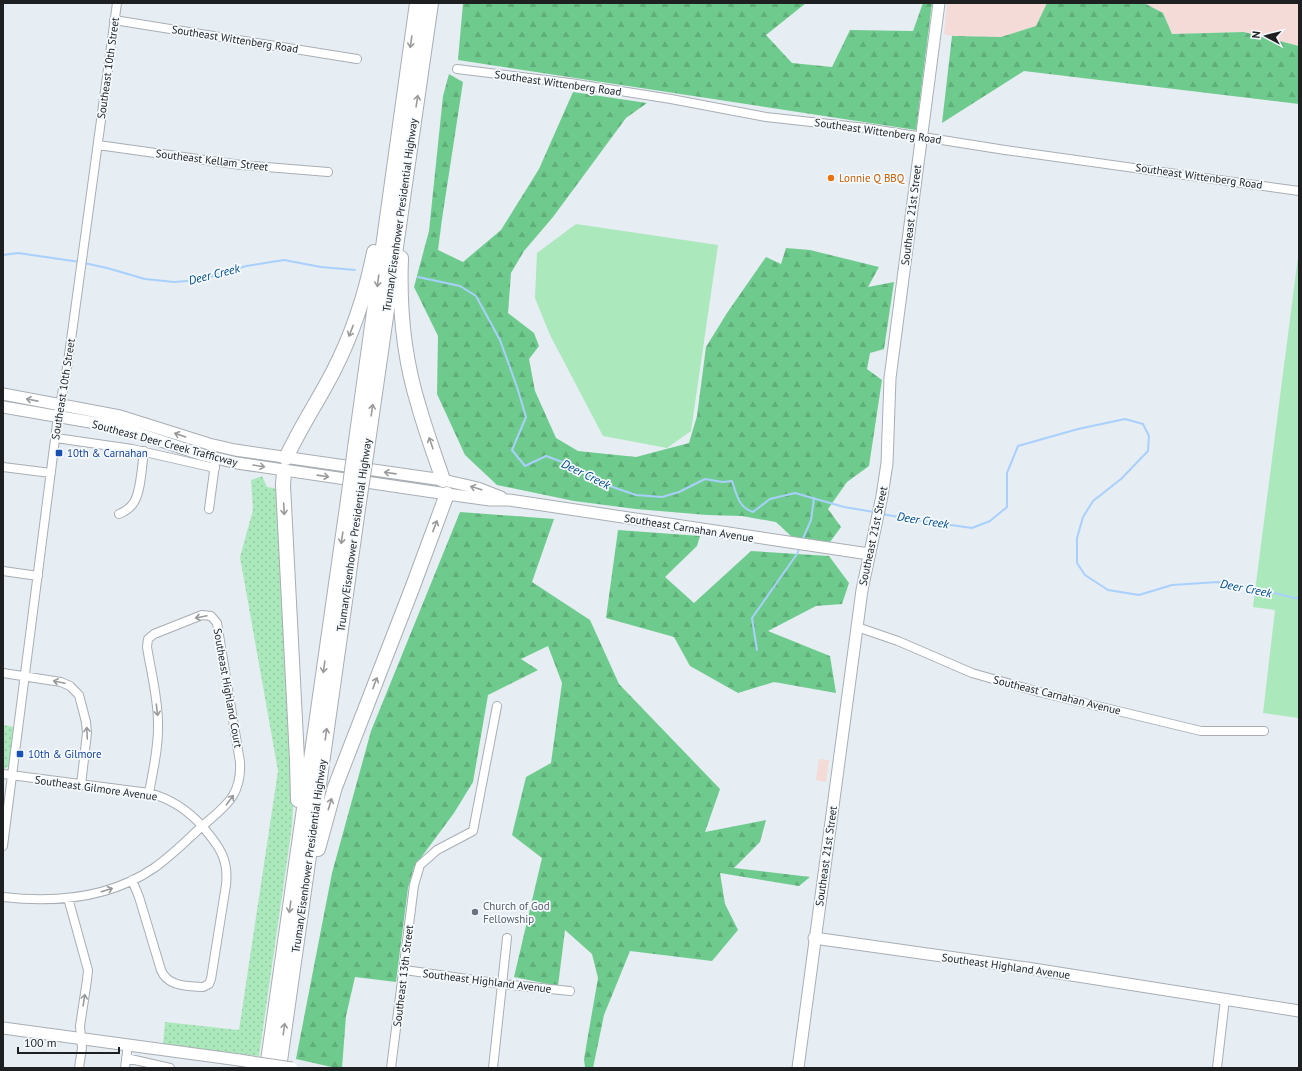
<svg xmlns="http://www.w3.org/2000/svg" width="1302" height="1071" font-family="'PT Sans',sans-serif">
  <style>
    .industrial { fill: #f5dbd8 }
    .grass { fill: url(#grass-dots) }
    .forest { fill: url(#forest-firs) }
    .park { fill: #abe8bc }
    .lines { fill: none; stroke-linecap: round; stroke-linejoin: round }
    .stream { stroke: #a9d0fd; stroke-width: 2 }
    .street-casing { stroke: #a8aeb4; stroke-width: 10 }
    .secondary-casing { stroke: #a8aeb4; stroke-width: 13 }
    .highway-casing { stroke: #a8aeb4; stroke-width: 16 }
    .street { stroke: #fff; stroke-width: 8 }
    .secondary { stroke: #fff; stroke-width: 11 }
    .highway { stroke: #fff; stroke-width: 14 }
    .secondary-bridge-casing { stroke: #a8aeb4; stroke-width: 13; stroke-linecap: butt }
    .highway-bridge-casing { stroke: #a8aeb4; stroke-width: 16; stroke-linecap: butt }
    .secondary-bridge { stroke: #fff; stroke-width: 11 }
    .highway-bridge { stroke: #fff; stroke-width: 14 }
    .oneway { stroke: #999a9b }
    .food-dot { fill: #e8710a; stroke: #f5fafe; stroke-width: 1.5 }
    .transit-dot { fill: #1a4fb4; stroke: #f5fafe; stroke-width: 1.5 }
    .worship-dot { fill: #6b7280; stroke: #f5fafe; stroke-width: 1.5 }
    .labels { text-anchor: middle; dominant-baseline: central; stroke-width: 3.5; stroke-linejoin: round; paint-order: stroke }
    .street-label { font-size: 11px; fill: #1d1f21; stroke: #f5fafe }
    .food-label { font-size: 11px; fill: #c56008; stroke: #f5fafe; text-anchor: start }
    .transit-label { font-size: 11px; fill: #164399; stroke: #f5fafe; text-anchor: start }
    .worship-label { font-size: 11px; fill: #5b616d; stroke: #f5fafe; text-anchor: start }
    .water-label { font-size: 12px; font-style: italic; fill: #004b8c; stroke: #f5fafe }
  </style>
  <defs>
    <pattern id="grass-dots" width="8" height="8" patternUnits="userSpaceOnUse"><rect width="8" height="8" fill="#abe8bc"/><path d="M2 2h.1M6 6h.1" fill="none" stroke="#93c7a1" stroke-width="1.8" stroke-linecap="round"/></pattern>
    <pattern id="forest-firs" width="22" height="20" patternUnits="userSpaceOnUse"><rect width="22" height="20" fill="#6fcb8d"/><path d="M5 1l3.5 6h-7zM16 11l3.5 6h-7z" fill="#60ae79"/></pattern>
  </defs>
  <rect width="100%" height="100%" fill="#e6edf3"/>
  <path class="industrial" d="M947,3h100l-11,23 -35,11 -49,-1 -8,-2z
    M1144,3h155v43l-55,-14 -72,2 -9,-21z
    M819,759l10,1 -3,22 -10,-2z"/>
  <path class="grass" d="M262,476l5,11 11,2 16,303 -2,34 -33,230 -96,-12 2,-22 74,8 39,-259 -38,-214 13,-47 -2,-30z
    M3,725l11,2 -5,39 -6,4z"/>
  <path class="forest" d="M463,3h343l-40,32 26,28 40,4 18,-37 63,1 10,-28h9l-16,127 -458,-70z
    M1047,3h97l19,10 9,21 72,-2 55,14v58l-275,-33 -82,52 10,-87 49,1 35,-11z
    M449,74l14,8 -21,137 -4,31 25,12 38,-32 38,-61 34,-77 74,11 -21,15 -73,99 -29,34 -13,22 -3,40 26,20 5,13 -10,13 6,32 21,47 22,13 58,6 53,-14 8,-27 9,-69 21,-34 39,-56 15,7 5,-16 24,2 69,17 -11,20 26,-5 -10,67 -14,4 -3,16 15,11 -13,86 -22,16 -19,27 13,18 -11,15 -38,-5 -16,-15 -34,-6 -35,-1 -71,-6 -62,-8 -77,-16 -32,-30 -28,-61 1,-58 -24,-49 15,-56 14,-135z
    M460,512l94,7 -22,63 58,38 29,64 101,105 -15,43 61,-12 -6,22 -26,26 76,9 -11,9 -79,-13 5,31 13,26 -26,31 -82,-10 -26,64 -11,53h-8l-1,-9 14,-81 -6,-24 -27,-24 -7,56 -44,-9 28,-119 -30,-23 14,-58 25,-14 11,-80 -14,-37 -27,13 17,11 -50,25 -15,87 -19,31 -40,54 -6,21 -12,94 -41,-5 -9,39 -4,52h-6l-40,-9 36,-186 39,-142z
    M618,530l82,6 -3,10 -32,31 29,26 57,-52 78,5 20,27 -7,21 -26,2 -48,25 62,25 6,37 -62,-11 -36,11 -48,-27 -16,-29 -68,-19z"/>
  <path class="park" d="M576,224l142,21 -27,186 -24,17 -64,-12 -53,-101 -15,-37 2,-45z
    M1299,249v469l-36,-5 12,-103 -22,-3z"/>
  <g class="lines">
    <path class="stream" d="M3,255l15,-2 62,9
      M84,263l23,5 38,11 29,3 26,-2 46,-14 38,-6 37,7 34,3
      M418,277l42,9 16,10 24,44 17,47 9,30 -14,33 13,16 21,-10 30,11 19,14 41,14 26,2 17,-5 26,-13 18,3 9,-1c5,14 6,26 21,31l17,-13 25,-6 49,14 30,5
      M882,514l34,6 56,8 18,-7 17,-14v-34l11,-27 60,-17 47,-10 18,5 6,12 -1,15 -27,28 -28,22 -10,16 -6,21v25l8,12 23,15 31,5 33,-10 46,-3 30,5 47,11h4
      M802,541l9,-21 3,-22
      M757,650l-5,-32 45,-64 3,-7"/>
    <defs>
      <path id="street" d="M114,20l243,39
        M457,69l113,14 101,16 95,18 100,11 139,22 294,41
        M98,145l143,20 87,7
        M56,438l76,11 83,19
        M3,467l48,6
        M209,509l6,-45
        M119,514c7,-3 12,-6 15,-12 7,-10 8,-38 10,-51
        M3,571l35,5
        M857,627l41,14 74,32 67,19 162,39h63
        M3,673l58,9 9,4 9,9 7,27 1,11 -6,52
        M3,774l146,19c23,6 39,17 54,34 16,19 26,32 23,58l-15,94 -2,5 -6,3c-16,-1 -35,0 -42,-17l-22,-73 -7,-17
        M3,846l55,-430 10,-54 49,-359
        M3,897c52,6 107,1 151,-29 17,-12 31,-26 46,-40 24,-21 42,-31 40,-66l-23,-139 -6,-7 -9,-1 -48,19 -6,5 -1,8c4,25 11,51 11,76 1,23 -5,47 -9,70
        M68,898l20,72 -1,10 -7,46 2,22 -3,20
        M405,970l97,14 68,7
        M126,1058l44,10
        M125,1068l3,-23
        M391,1068l23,-183 6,-20 17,-15 36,-19 24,-125
        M493,1068l14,-130
        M1217,1068l8,-69"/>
      <path id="secondary" d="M3,394l117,22 89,28 26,6 208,30 35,8 23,9
        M3,407l116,20 84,28 34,8 210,31 43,6h19l360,54
        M814,938l213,30 272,43
        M3,1028l236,32
        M798,1068l64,-478 20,-94 5,-33 3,-85 49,-375"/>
      <path id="highway" d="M401,258c-2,50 3,101 18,149 7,25 16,49 24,73
        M355,448l62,-445
        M367,449l64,-446
        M286,458c14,-30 32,-57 47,-86 19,-37 33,-79 41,-120
        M284,471l-1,14 14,274 1,41
        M318,849l17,-62 78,-201 34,-92
        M267,1068l81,-568
        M279,1068l80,-566"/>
    </defs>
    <use href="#street" class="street-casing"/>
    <use href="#secondary" class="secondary-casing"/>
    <use href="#highway" class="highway-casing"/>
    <use href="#street" class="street"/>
    <use href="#secondary" class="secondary"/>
    <use href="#highway" class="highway"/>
    <defs>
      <path id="secondary-bridge" d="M239,1060l53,8"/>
      <path id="highway-bridge" d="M348,500l7,-52
        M359,502l8,-53"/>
    </defs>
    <use href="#secondary-bridge" class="secondary-bridge-casing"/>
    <use href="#highway-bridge" class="highway-bridge-casing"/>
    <use href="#secondary-bridge" class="secondary-bridge"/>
    <use href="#highway-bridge" class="highway-bridge"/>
  </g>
  <defs><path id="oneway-shaft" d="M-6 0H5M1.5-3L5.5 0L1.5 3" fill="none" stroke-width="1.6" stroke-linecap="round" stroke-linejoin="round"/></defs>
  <g class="oneway">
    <use href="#oneway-shaft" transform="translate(411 42) rotate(98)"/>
    <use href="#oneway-shaft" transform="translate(417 101) rotate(-81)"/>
    <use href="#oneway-shaft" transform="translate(378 281) rotate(98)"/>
    <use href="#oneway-shaft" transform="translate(351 331) rotate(111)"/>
    <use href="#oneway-shaft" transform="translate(32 400) rotate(-169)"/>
    <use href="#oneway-shaft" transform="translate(372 410) rotate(-82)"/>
    <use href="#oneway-shaft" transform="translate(180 435) rotate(-161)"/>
    <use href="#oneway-shaft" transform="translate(431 443) rotate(-109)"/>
    <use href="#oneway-shaft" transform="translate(259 466) rotate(9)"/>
    <use href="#oneway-shaft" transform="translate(390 473) rotate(-172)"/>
    <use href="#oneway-shaft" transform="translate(323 476) rotate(8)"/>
    <use href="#oneway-shaft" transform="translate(476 488) rotate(-163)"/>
    <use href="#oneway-shaft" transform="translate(284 509) rotate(87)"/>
    <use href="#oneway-shaft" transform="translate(435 526) rotate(-69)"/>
    <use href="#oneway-shaft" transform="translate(342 538) rotate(98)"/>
    <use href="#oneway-shaft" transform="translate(201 617) rotate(168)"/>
    <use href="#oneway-shaft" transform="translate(324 667) rotate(98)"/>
    <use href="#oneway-shaft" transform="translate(59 682) rotate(-168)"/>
    <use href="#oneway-shaft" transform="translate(375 683) rotate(-69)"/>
    <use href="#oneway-shaft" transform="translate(157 710) rotate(83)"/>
    <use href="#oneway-shaft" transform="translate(87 733) rotate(-93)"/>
    <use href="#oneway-shaft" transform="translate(326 734) rotate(-82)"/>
    <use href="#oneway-shaft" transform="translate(230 800) rotate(-53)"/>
    <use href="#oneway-shaft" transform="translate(330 804) rotate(-73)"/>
    <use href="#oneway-shaft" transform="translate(107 890) rotate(-17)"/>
    <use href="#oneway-shaft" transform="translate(290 907) rotate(98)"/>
    <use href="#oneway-shaft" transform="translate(84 1000) rotate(-81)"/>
    <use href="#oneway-shaft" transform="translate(284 1029) rotate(-82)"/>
  </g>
  <circle class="food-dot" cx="831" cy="178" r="4"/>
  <g class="transit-dot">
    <rect x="55" y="449" width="8" height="8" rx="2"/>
    <rect x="16" y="750" width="8" height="8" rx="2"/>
  </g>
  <circle class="worship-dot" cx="475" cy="912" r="4"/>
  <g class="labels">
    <g class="street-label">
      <text transform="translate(235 39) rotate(9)">Southeast Wittenberg Road</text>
      <text transform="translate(108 68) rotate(-82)">Southeast 10th Street</text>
      <text transform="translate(558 83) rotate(8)">Southeast Wittenberg Road</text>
      <text transform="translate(878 131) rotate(8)">Southeast Wittenberg Road</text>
      <text transform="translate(212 160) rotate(7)">Southeast Kellam Street</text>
      <text transform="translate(1199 176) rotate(8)">Southeast Wittenberg Road</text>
      <text transform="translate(400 215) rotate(-82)">Truman/Eisenhower Presidential Highway</text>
      <text transform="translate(911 215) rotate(-83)">Southeast 21st Street</text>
      <text transform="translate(63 389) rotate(-81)">Southeast 10th Street</text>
      <text transform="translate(165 443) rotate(15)">Southeast Deer Creek Trafficway</text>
      <text transform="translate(689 528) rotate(9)">Southeast Carnahan Avenue</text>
      <text transform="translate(354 535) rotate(-82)">Truman/Eisenhower Presidential Highway</text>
      <text transform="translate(873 536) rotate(-78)">Southeast 21st Street</text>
      <text transform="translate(228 688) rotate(80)">Southeast Highland Court</text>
      <text transform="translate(1057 695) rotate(14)">Southeast Carnahan Avenue</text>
      <text transform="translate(96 788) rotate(8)">Southeast Gilmore Avenue</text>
      <text transform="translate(309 856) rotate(-82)">Truman/Eisenhower Presidential Highway</text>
      <text transform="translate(826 856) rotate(-82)">Southeast 21st Street</text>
      <text transform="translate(1006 966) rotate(8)">Southeast Highland Avenue</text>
      <text transform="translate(403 976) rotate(-83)">Southeast 13th Street</text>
      <text transform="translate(487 981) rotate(7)">Southeast Highland Avenue</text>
    </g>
    <g class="food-label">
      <text x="839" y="178">Lonnie Q BBQ</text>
    </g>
    <g class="transit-label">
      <text x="67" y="453">10th &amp; Carnahan</text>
      <text x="28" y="754">10th &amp; Gilmore</text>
    </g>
    <g class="worship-label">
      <text x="483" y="906">Church of God<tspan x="483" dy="13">Fellowship</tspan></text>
    </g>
    <g class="water-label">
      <text transform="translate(214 274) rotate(-14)">Deer Creek</text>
      <text transform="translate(586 474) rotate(26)">Deer Creek</text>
      <text transform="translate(923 520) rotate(9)">Deer Creek</text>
      <text transform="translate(1246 588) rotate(11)">Deer Creek</text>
    </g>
  </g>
  <rect width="1302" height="1071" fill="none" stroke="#1d1f21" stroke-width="8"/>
  <g transform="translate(1266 36) rotate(277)" stroke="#f5fafe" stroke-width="3" paint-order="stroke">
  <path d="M0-3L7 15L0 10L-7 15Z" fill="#1d1f21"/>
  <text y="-6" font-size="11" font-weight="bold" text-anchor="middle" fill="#1d1f21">N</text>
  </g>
  <path d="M18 1047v6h101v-6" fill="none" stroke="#1d1f21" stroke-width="2"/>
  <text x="24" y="1047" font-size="12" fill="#1d1f21" stroke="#f5fafe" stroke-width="3" paint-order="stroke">100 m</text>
</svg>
